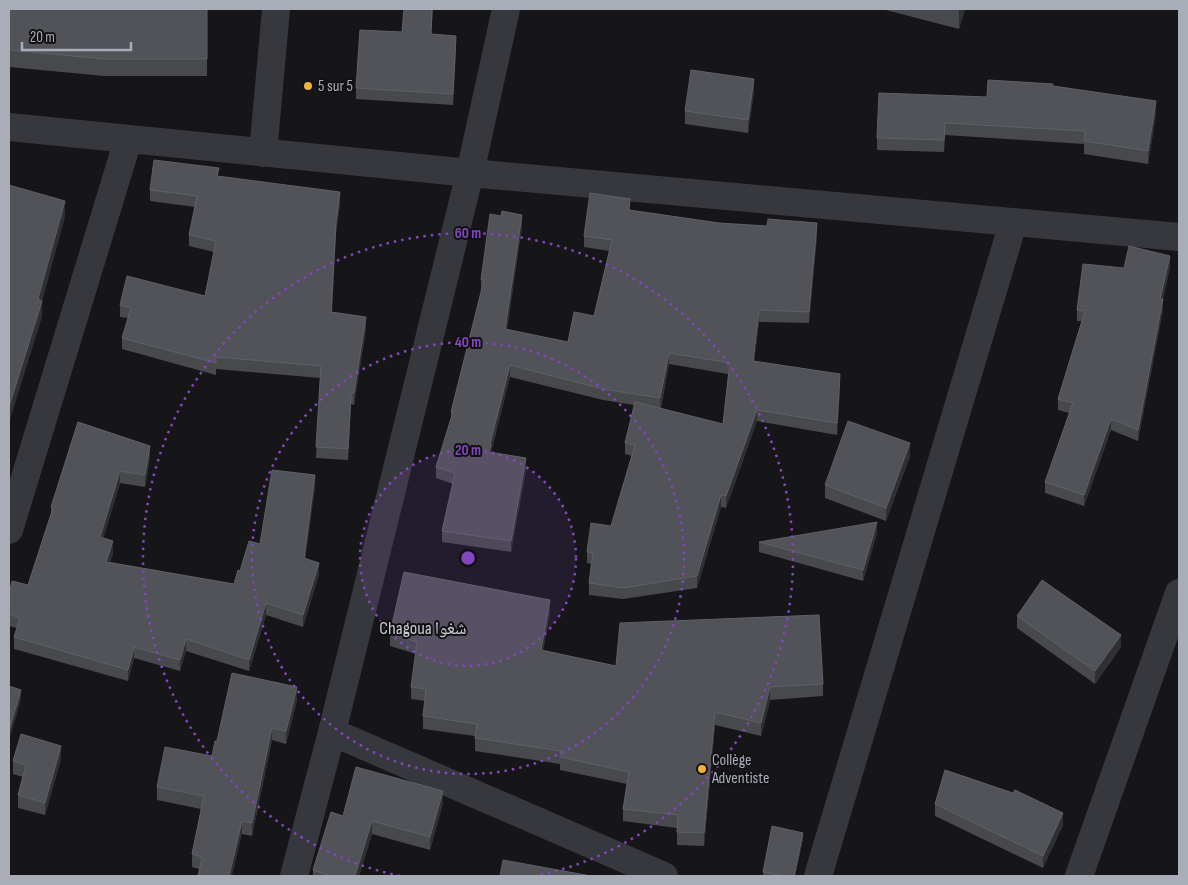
<svg xmlns="http://www.w3.org/2000/svg" width="1188" height="885" font-family="'Sofia Sans Condensed','Noto Naskh Arabic',sans-serif">
  <style>
    .lines { fill: none; stroke-linecap: round; stroke-linejoin: round }
    .minor { stroke: #37383d; stroke-width: 28 }
    .wall { fill: #47494d; fill-rule: evenodd }
    .shaded-wall { fill: #2f3033 }
    .building { fill: #525359; stroke: #5f6168 }
    .ring { fill: none; stroke: #8446be; stroke-width: 2.5; stroke-dasharray: 2.5 5 }
    .poi-dot { fill: #f2b134; stroke: #111113; stroke-width: 2 }
    .labels { text-anchor: middle; dominant-baseline: central; stroke-width: 4; stroke-linejoin: round; paint-order: stroke }
    .poi-label { font-size: 16px; fill: #a8adb8; stroke: #111113; text-anchor: start }
    .neighbourhood-label { font-size: 18px; fill: #c9ccd4; stroke: #111113 }
    .centre { fill: #8446be; stroke: #111113; stroke-width: 2.5 }
    .ring-label { font-size: 15px; text-anchor: middle; font-weight: bold; fill: #8446be; stroke: #111113; stroke-width: 4; stroke-linejoin: round; paint-order: stroke }
  </style>
  <rect width="100%" height="100%" fill="#161618"/>
  <g class="lines">
    <path class="minor" d="M9,127l461,46 709,64
      M263,153l13,-144
      M9,530l119,-390
      M332,732l332,144
      M294,876l38,-144 138,-559 36,-164
      M818,876l195,-653
      M1079,876l100,-283"/>
  </g>
  <path class="wall" d="M9,9h198v67h-103l-95,-9z
    M404,9h29l-2,25 25,13 -3,58 -97,-6v-11l46,-56z
    M882,9h83l-6,20z
    M1053,86l103,28 -8,50 -64,-10v-10l-139,-9 -1,17 -67,-2v-12l110,-41z
    M754,92l-6,41 -63,-9v-13z
    M219,177l121,27 -4,29 -4,79 34,17 -12,76 -3,-1 -3,56 -32,-2 4,-80 -104,-9v6l-94,-26v-11l6,-20 -8,-1v-12l85,-9 9,-44 -25,-6v-11l6,-28 -45,-6v-11z
    M630,210l89,13 98,12 -8,88 -50,-1 -5,40 86,24 -3,49 -80,-14 -31,87 -5,-1 -24,81 -74,11 -34,-4v-12l2,-19 -4,-1v-11l24,-26 21,-70 -7,-2v-11l9,-38 -31,-5 -93,-23 -19,75 35,18 -15,82 -69,-10v-11l11,-47 -17,-6v-11l15,-46v-9l31,-121h-1v-11l41,-54 -15,104 61,12 26,-26 15,-65 -25,-4v-11zM669,364l59,10 -5,50 -62,-16z
    M1170,267l-7,32v11l-25,131 -27,-11 -27,76 -39,-13v-11l24,-69 -11,-3v-11l24,-78h-5v-11l47,-42z
    M78,422l72,36 -5,29 -25,-4 -17,55 10,15 -3,9 124,22 6,-13 20,-27 55,-57 -10,72 14,15 -16,53 -37,-12 -17,56 -63,-20 -6,20 -46,-13 -6,23 -114,-32v-12l3,-9 -8,-2v-33l19,-8 23,-70v-8z
    M910,456l-24,65 -61,-23v-13z
    M877,533l-14,48 -104,-29v-10z
    M550,612l-7,39 73,15 207,18v12l-53,4 -9,36 -46,-11 -11,121 -27,-1v-17l-54,-7v-12l4,-25 -67,-14v-6l-85,-13v-15l-52,-7v-13l2,-15 -14,-2v-12l5,-33 -26,-8v-13z
    M1017,616l104,31 -26,37 -78,-56z
    M297,700l-11,44 -14,-4 -20,96 -10,-2 -43,35 -7,-2v-13l9,-45 -44,-9v-13l55,-31 5,-15z
    M61,759l-16,56 -27,-7v-13l5,-18 -10,-3v-13z
    M443,803l-13,47 -58,-16 -13,42h-46v-6l30,-54z
    M935,804l128,21 -20,43 -108,-52z
    M803,839l-8,37h-32v-4z"/>
  <path class="shaded-wall" d="M959,9h6l-6,20z
    M456,36v11l-3,58v-11z
    M754,79v13l-6,41v-13z
    M1156,101v13l-8,50v-13z
    M340,192v12l-4,29 -5,91 5,-102z
    M65,201v16l-23,85v15l-33,106v-16z
    M522,215v11l-17,115v-12z
    M817,223v12l-8,88v-11z
    M1170,256v11l-10,43v-11z
    M1163,299v11l-25,131v-11z
    M759,310v12l-6,51v-12z
    M366,317v12l-12,76v-12z
    M669,353v11l-9,45v-11z
    M510,365v12l-19,73v6l-2,-4 1,-8z
    M840,374v12l-3,49v-12z
    M351,393v11l-3,56v-11z
    M757,410v11l-31,87v-12z
    M1111,419v11l-27,76v-11z
    M910,443v13l-24,65v-13z
    M150,446v12l-5,29v-12z
    M526,458v12l-15,82v-11z
    M120,471v12l-20,66v-12z
    M315,475v12l-11,83v-12z
    M721,495v12l-24,81v-12z
    M877,522v11l-14,48v-11z
    M113,541v12l-7,20v-11z
    M319,563v11l-16,53v-12z
    M550,600v12l-9,51v-13z
    M266,603v12l-17,56v-11z
    M1121,635v12l-26,37v-13z
    M186,639v12l-6,20v-11z
    M134,647v11l-6,23v-11z
    M297,687v13l-11,44v-13z
    M770,687v13l-9,36v-13z
    M21,690v10l-12,41v-10z
    M715,712v13l-11,121v-13z
    M272,728v12l-20,96v-13z
    M61,746v13l-16,56v-12z
    M443,791v12l-13,47v-13z
    M1063,813v12l-20,43v-12z
    M242,821v13l-10,42h-3z
    M372,821v13l-13,42h-4z
    M803,833v6l-8,37h-1z"/>
  <path class="building" d="M9,9h198v50h-103l-95,-9z
    M404,9h28l-1,25 25,2 -3,58 -97,-6 4,-58 42,2z
    M691,70l63,9 -6,41 -63,-9z
    M988,80l65,4v2l103,15 -8,50 -64,-10 1,-10 -140,-8 -1,17 -67,-2 2,-45 108,4z
    M154,160l65,8 -2,8 123,16 -4,30 -5,90 35,5 -12,76h-3l-3,56 -32,-2 5,-81 -105,-9v6l-94,-25 9,-30 -11,-3 7,-29 78,20 11,-55 -27,-6 8,-39 -47,-6z
    M9,185l56,16 -27,98 4,2 -33,106z
    M590,193l40,6 -1,11 90,13 48,3 1,-7 49,4 -8,89 -50,-2 -6,51 87,13 -3,49 -80,-13 -31,86 -5,-1 -24,81 -74,12 -34,-5 4,-30 -6,-1 4,-29 20,3 24,-81 -10,-2 10,-41 88,22 7,-61 -61,-10 -9,45 -57,-9 -93,-24 -20,79h1l-2,8 37,6 -15,83 -69,-10 13,-58 -19,-6 17,-55h-2l33,-132h-3l9,-66 11,2 1,-5 20,4 -17,114 63,13 6,-30 20,4 18,-76 -28,-4z
    M1129,246l41,10 -10,43h3l-25,131 -27,-11 -27,76 -39,-13 28,-79 -15,-4 27,-88 -8,-1 6,-46 41,4z
    M848,421l62,22 -24,65 -61,-23z
    M78,422l72,24 -5,29 -25,-4 -20,66 13,4 -7,21 128,22 4,-14 2,1 9,-30 11,3 12,-74 43,5 -11,83 15,5 -16,52 -37,-12 -17,57 -63,-21 -6,21 -46,-13 -6,23 -114,-33 6,-19 -11,-4v-21l3,-12 16,4 25,-77 -2,-1z
    M877,522l-14,48 -104,-28z
    M404,572l146,28 -9,50 75,16 4,-43 199,-8 4,69 -53,3 -9,36 -46,-11 -11,121 -27,-1 1,-17 -55,-6 6,-37 -69,-15 1,-6 -86,-13 2,-14 -54,-8 3,-27 -15,-2 6,-45 -27,-9z
    M1042,580l79,55 -26,36 -78,-55z
    M232,673l65,14 -11,44 -14,-3 -20,95 -10,-2 -13,55h-31l4,-19 -10,-3 12,-58 -47,-9 8,-40 47,9 3,-15h2z
    M9,686l12,4 -12,41z
    M21,734l40,12 -16,57 -27,-8 8,-30 -13,-4z
    M356,767l87,24 -13,46 -58,-16 -17,55h-24l-18,-6 18,-58 12,4z
    M945,770l68,23 2,-3 48,23 -20,43 -108,-52z
    M772,826l31,7 -9,43h-9l-22,-4z
    M503,860l88,16h-91z"/>
  <circle cx="468" cy="558" r="108" fill="#8446be" fill-opacity=".12"/>
  <g class="ring">
    <circle cx="468" cy="558" r="108"/>
    <circle cx="468" cy="558" r="216"/>
    <path d="M400 876A325 325 0 1 1 536 876"/>
  </g>
  <g class="poi-dot">
    <circle cx="308" cy="86" r="5"/>
    <circle cx="702" cy="769" r="5"/>
  </g>
  <g class="labels">
    <g class="poi-label">
      <text x="318" y="86">5 sur 5</text>
      <text x="712" y="760">Collège<tspan x="712" dy="18">Adventiste</tspan></text>
    </g>
    <g class="neighbourhood-label">
      <text x="423" y="628">Chagoua شغوا</text>
    </g>
  </g>
  <circle cx="468" cy="558" r="8" class="centre"/>
  <g class="ring-label">
    <text x="468" y="238">60 m</text>
    <text x="468" y="347">40 m</text>
    <text x="468" y="455">20 m</text>
  </g>
  <rect width="1188" height="885" fill="none" stroke="#a8adb8" stroke-width="20"/>
  <path d="M22 42v8h109v-8" fill="none" stroke="#a8adb8" stroke-width="2.5"/>
  <text x="30" y="42" font-size="15" fill="#a8adb8" stroke="#111113" stroke-width="4" paint-order="stroke">20 m</text>
</svg>
